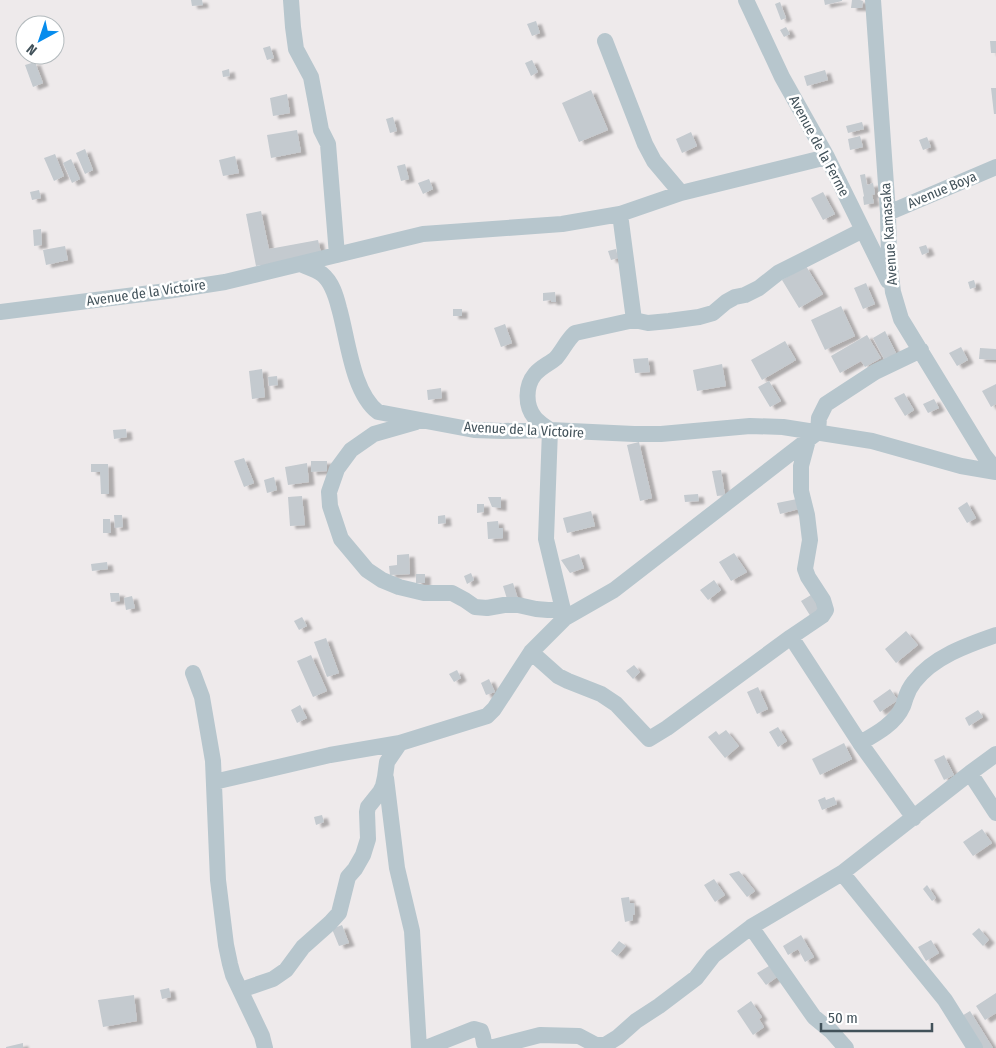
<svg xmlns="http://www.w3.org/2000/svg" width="996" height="1048" font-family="'Fira Sans Condensed',sans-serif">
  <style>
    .building { fill: #c4cacf; filter: url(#shadow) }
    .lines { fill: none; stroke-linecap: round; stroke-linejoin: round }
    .minor { stroke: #b7c6cd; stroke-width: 16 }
    .labels { text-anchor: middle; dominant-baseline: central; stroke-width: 5; stroke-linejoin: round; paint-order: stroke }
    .street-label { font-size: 14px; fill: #42525a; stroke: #fff }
  </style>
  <defs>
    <filter id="shadow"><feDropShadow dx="5.5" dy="3" stdDeviation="1" flood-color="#0004"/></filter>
  </defs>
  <rect width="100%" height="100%" fill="#eeeaeb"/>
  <path class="building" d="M191,0h11l1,5 -11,1z
    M824,0h18v1l-17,4z
    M852,0h8l3,1 -1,7h-11z
    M780,2l6,16 -5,2 -6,-16z
    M536,21l4,12 -8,3 -5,-12z
    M786,27l4,7 -6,3 -4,-7z
    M990,41h6v12h-5z
    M270,46l4,12 -7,2 -4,-12z
    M532,60l6,12 -7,4 -6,-13z
    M35,62l8,21 -10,4 -8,-22z
    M229,69l1,7 -7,1 -1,-6z
    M825,70l3,10 -21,6 -3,-10z
    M991,88h5v26h-2z
    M591,90l17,40 -29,12 -17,-39z
    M287,94l3,19 -17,3 -3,-18z
    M393,117l4,14 -7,2 -4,-14z
    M862,122l2,7 -16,4 -2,-7z
    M297,130l4,22 -30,6 -4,-23z
    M691,132l6,14 -15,7 -6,-14z
    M860,136l3,11 -13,3 -2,-11z
    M927,137l4,10 -8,3 -4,-10z
    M85,149l8,21 -8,4 -9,-21z
    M55,154l9,22 -10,5 -10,-23z
    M235,156l4,17 -16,3 -4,-16z
    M71,159l9,20 -8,4 -9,-20z
    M405,164l4,15 -8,2 -4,-15z
    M865,174l2,11 6,-2 2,11 -3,1 2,8 -10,2 -1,-8 1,-1 -4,-21z
    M429,179l4,10 -10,5 -5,-11z
    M39,190l2,8 -9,2 -2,-8z
    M823,192l12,22 -12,6 -12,-22z
    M261,211l8,38 49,-9 3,13 -65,13 -10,-52z
    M41,229l1,16 -8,1 -1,-16z
    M926,245l3,7 -7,3 -3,-8z
    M65,246l3,14 -22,5 -3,-15z
    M616,249l2,9 -7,2 -3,-9z
    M806,266l17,28 -24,14 -17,-28z
    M974,280l2,7 -6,2 -2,-7z
    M866,283l9,21 -12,5 -9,-21z
    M555,292l1,10h-5v-2l-8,1v-8z
    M841,306l14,30 -30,14 -14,-30z
    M453,309h9v7h-9z
    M505,324l7,19 -11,4 -7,-19z
    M885,331l11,22 -12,6 -11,-21z
    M867,335l14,23 -16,9 -4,-6 -21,12 -9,-17z
    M785,341l11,19 -34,20 -11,-20z
    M961,347l7,13 -11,6 -8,-13z
    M980,348l16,1v11l-17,-1z
    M648,358l2,14 -15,1 -2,-14z
    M722,364l4,22 -29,5 -4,-21z
    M262,369l3,28 -13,2 -3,-28z
    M277,376l1,9 -9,1 -1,-9z
    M769,381l12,20 -11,6 -12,-20z
    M996,384v20l-5,3 -9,-16z
    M441,388l1,10 -14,2 -1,-10z
    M904,393l10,17 -9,6 -11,-18z
    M934,399l5,9 -11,5 -5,-9z
    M126,429l1,8 -13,2 -1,-9z
    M639,442l13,56 -12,3 -13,-56z
    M244,458l10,25 -10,4 -10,-26z
    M311,461h16v10l-16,1z
    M307,463l2,19 -21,3 -3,-18z
    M91,464h17l1,30h-8l-1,-22h-9z
    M721,470l4,25 -8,1 -5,-25z
    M274,477l3,13 -10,3 -3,-13z
    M698,494l1,7 -14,1 -1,-7z
    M302,496l3,29 -15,1 -2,-29z
    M488,497h13v11l-9,-1z
    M797,499l2,10 -19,5 -3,-11z
    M967,502l9,16 -9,5 -9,-15z
    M477,504h7v8l-7,1z
    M591,511l4,15 -28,7 -4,-15z
    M114,515h8l1,12 -8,1z
    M445,515l1,8 -8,1v-8z
    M103,519h7l1,14h-8z
    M498,521l1,7h4v10l-15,1 -1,-17z
    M734,553l13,19 -16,9 -12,-19z
    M409,554l1,20 -20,1 -1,-9 8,-1v-10z
    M579,554l5,14 -14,5 -9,-13z
    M107,562l1,7 -16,2 -1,-7z
    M471,573l3,7 -7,4 -3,-8z
    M416,574h9v9h-9z
    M714,580l7,10 -13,10 -8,-10z
    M513,583l5,16 -10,3 -5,-16z
    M110,593h9l1,8 -9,1z
    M811,595l9,16 -9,6 -10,-16z
    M132,596l3,12 -9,2 -2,-12z
    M302,617l5,9 -8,4 -5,-9z
    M906,631l12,14 -22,18 -11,-14z
    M326,638l13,35 -12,4 -13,-35z
    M311,655l16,36 -14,6 -16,-36z
    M634,665l6,7 -7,7 -7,-8z
    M457,670l4,8 -7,4 -5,-8z
    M489,679l6,13 -9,3 -5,-12z
    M758,687l10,22 -11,5 -10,-22z
    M890,689l8,11 -18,12 -7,-11z
    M300,705l7,13 -10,5 -6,-13z
    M978,710l5,7 -14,9 -4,-8z
    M778,727l9,14 -9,6 -9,-15z
    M726,730l13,16 -14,12 -17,-21 8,-6 3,4z
    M844,743l8,16 -32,16 -8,-16z
    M944,755l10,20 -10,5 -10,-20z
    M825,797l1,3 8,-3 3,7 -15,6 -4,-10z
    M322,815l2,7 -8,3 -2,-8z
    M982,829l10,14 -19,13 -10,-14z
    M739,871l16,20 -8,6 -18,-23z
    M714,879l11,16 -10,7 -11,-17z
    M927,885l9,13 -4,3 -9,-12z
    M629,897l1,6h4l1,11 -2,1v5l-8,2 -4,-24z
    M342,925l7,18 -10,3 -7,-17z
    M979,928l10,12 -6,6 -11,-12z
    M801,935l13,22 -9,5 -7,-13 -10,6 -5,-9z
    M931,940l8,13 -13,8 -8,-14z
    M619,941l7,5 -9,10 -6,-5z
    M769,966l8,11 -11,8 -9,-12z
    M169,988l2,9 -9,2 -2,-9z
    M996,993v20l-11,7 -9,-14z
    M134,995l3,26 -34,6 -5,-27z
    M751,1001l11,16 -3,2 5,8 -11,8 -16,-24z
    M970,1011l23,37h-14l-19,-31z
    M23,1043v5h-17v-1z"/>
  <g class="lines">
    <path class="minor" d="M291,0l2,27 3,22 15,28 10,53 7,14 9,111
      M746,0l36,77 45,80 61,124
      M873,0l15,213 1,46 4,33 8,27 83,136 12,15
      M605,41l40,103 9,17 27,32
      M888,213l108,-46
      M620,214l14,106
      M300,264c7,3 16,6 22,10 10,8 14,22 17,34 9,31 13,84 39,104l96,18 29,1 47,-1 84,4h27l89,-8 33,1 89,14 89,25 35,6
      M0,312l167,-21 58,-9 198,-48 139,-10 58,-10 61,-21 146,-36
      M416,422l-42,12 -23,16 -14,19 -8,23 1,14 11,33 26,31 15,10 17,7 25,6h28l13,7 10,7 12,1 17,-3h14l18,4 12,1 14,-1
      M565,618l-19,-79 4,-109c-5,-4 -11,-7 -15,-12 -10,-12 -10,-32 0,-44 6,-7 14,-10 21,-16 7,-8 11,-18 19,-25l59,-13 14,3 21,-2 30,-4 14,-4 13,-11 9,-5 10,-2 14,-7 19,-15 85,-43
      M791,637l31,-21 4,-6 -3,-10 -15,-23 -3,-8 5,-29 -3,-25 -6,-24v-25l7,-26
      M531,652l27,24 10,5 33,13 15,10 33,35 18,-11 124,-91 69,106 54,75
      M193,673l9,24 11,64 5,119 8,65 4,19 3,11 29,61 3,12
      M860,743c16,-9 35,-19 43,-37 4,-11 3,-14 11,-24 19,-25 53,-37 82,-47
      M970,773l26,40
      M386,778l11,90 15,63 7,117
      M214,782l116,-27 70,-12 87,-27 7,-7 37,-57 34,-34 49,-28 204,-158 1,-14 7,-14 49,-32 46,-22
      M842,873l103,127 30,48
      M751,927l63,90 17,14 15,17
      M241,990l32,-11 13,-9 17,-23 27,-24 9,-10 9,-36 7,-8 8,-14 5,-16 -1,-27 1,-5 12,-15 3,-6 2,-9 2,-15 13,-19
      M426,1048l48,-19 7,2 2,6 1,6 4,4h6l46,-12 39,1 17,9h9l13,-8 18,-16 23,-15 37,-28 17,-22 38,-29 91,-54 128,-100 26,-19"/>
  </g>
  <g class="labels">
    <g class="street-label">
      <text transform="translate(819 146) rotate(62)">Avenue de la Ferme</text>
      <text transform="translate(942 190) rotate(-23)">Avenue Boya</text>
      <text transform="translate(889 234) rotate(-94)">Avenue Kamasaka</text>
      <text transform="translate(146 293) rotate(-8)">Avenue de la Victoire</text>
      <text transform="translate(524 430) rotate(3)">Avenue de la Victoire</text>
    </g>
  </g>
  <g transform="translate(40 40) rotate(220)"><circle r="24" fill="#ffffff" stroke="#b3babd"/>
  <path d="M0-4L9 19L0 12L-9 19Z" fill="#068ced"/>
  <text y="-8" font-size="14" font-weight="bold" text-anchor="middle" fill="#42525a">N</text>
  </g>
  <path d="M821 1023v8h111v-8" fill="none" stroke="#42525a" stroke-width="2.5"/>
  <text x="828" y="1023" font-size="15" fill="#42525a" stroke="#ffffff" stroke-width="4" paint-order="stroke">50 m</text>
</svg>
